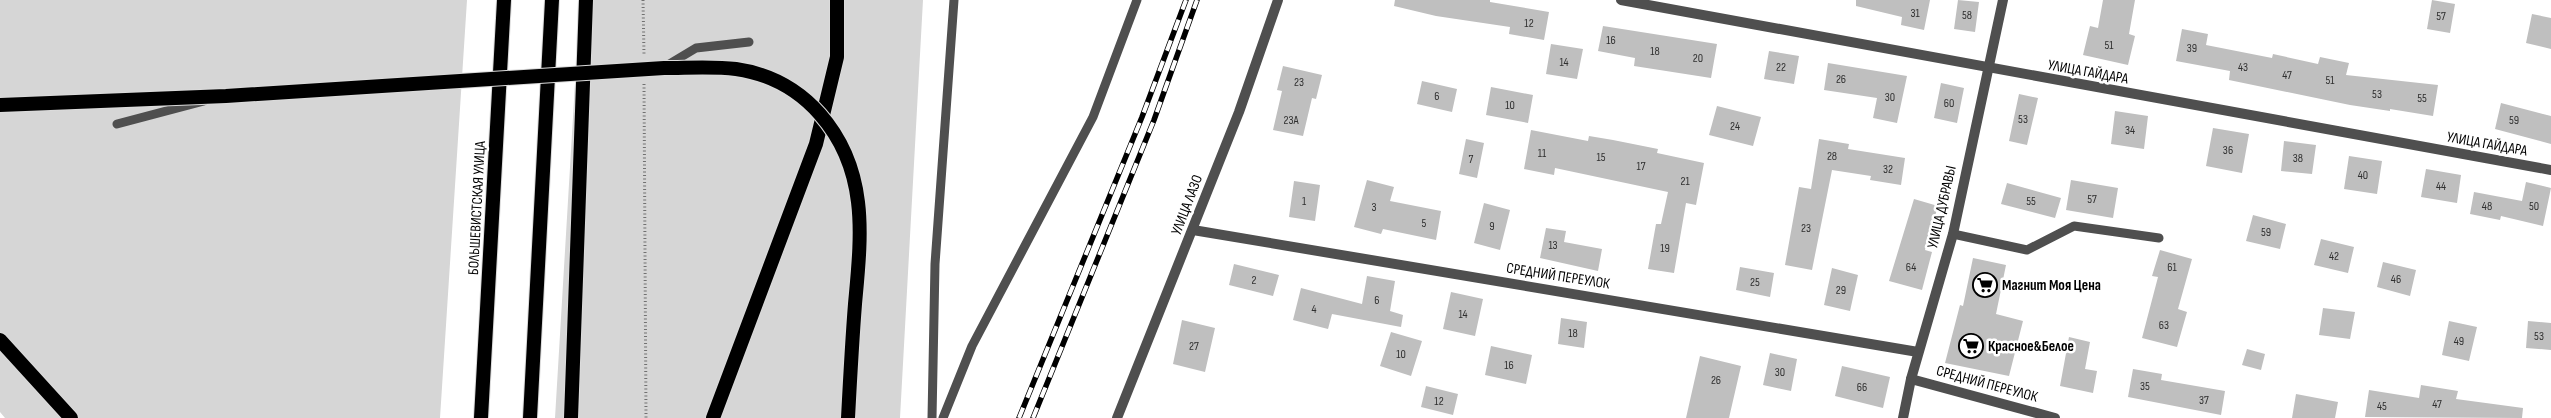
<svg xmlns="http://www.w3.org/2000/svg" width="2551" height="418" font-family="'Sofia Sans Condensed',sans-serif">
  <style>
    .green { fill: #d6d6d6 }
    .building { fill: #bfbfbf }
    .lines { fill: none; stroke-linecap: round; stroke-linejoin: round }
    .trunk-casing { stroke: #dbdbdb; stroke-width: 16 }
    .path { stroke: #717171; stroke-width: 3; stroke-dasharray: 1 2.5; stroke-linecap: butt }
    .service { stroke: #4f4f4f; stroke-width: 9 }
    .minor { stroke: #4f4f4f; stroke-width: 10 }
    .tertiary { stroke: #4f4f4f; stroke-width: 10 }
    .trunk { stroke: #000; stroke-width: 14 }
    .rail-casing { stroke: #000; stroke-width: 5.5 }
    .rail { stroke: #fff; stroke-width: 4; stroke-dasharray: 11; stroke-linecap: butt }
    .trunk-bridge-casing { stroke: #dbdbdb; stroke-width: 16; stroke-linecap: butt }
    .trunk-bridge { stroke: #000; stroke-width: 14 }
    .labels { text-anchor: middle; dominant-baseline: central; stroke-width: 5; stroke-linejoin: round; paint-order: stroke }
    .number-label { font-size: 12px; fill: #303030 }
    .street-label { font-size: 15px; fill: #000; stroke: #fff }
    .poi-label { font-size: 15px; font-weight: bold; fill: #000; stroke: #fff; text-anchor: start }
  </style>
  <rect width="100%" height="100%" fill="#fff"/>
  <path class="green" d="M0,0h467l-27,418h-435l-5,-6z
    M580,0h343l-23,418h-345z"/>
  <path class="building" d="M1395,0h95v2l59,10 -5,28 -35,-6 1,-7 -74,-11 -42,-10z
    M1856,0h74l-6,30 -23,-5 1,-8 -46,-11z
    M1958,0l21,2 -4,30 -21,-3z
    M2103,0h32l-6,34 6,2 -7,29 -45,-10 7,-29 8,2z
    M2432,0l23,4 -5,29 -23,-4z
    M2532,14l19,4v31l-25,-6z
    M1603,26l114,18 -6,34 -77,-12 1,-8 -37,-7z
    M2182,29l26,5 -2,11 66,13 1,-4 45,10 2,-7 29,6 -3,12 92,10 -5,31 -43,-7v2l-40,-6 -121,-25 1,-9 -54,-10z
    M1551,44l32,5 -6,30 -31,-5z
    M1769,51l30,5 -5,28 -30,-5z
    M1828,63l79,13 -10,47 -24,-5 4,-20 -53,-8z
    M1283,66l39,9 -6,24 -4,-1 -9,38 -30,-6 9,-39 -5,-1z
    M1422,81l35,8 -5,23 -35,-8z
    M1941,83l23,5 -7,35 -23,-5z
    M1491,87l42,8 -5,28 -42,-8z
    M2019,94l19,4 -11,47 -18,-4z
    M2501,103l50,13v28l-56,-15z
    M1717,106l44,11 -8,29 -44,-11z
    M2115,111l33,5 -4,33 -33,-5z
    M2213,128l36,6 -7,39 -36,-7z
    M1531,130l57,11 1,-5 24,4 45,9 -1,4 47,10 -8,42 -10,-2 -12,70 -26,-4 8,-45h5l7,-32 -113,-24 -1,7 -30,-6z
    M1466,139l18,4 -7,35 -18,-4z
    M1819,139l30,5 -1,5 57,9 -4,27 -31,-5 1,-4 -39,-6 -20,100 -27,-5 14,-78 12,2z
    M2284,141l32,4 -4,29 -31,-3z
    M2349,156l33,5 -5,33 -33,-5z
    M2426,169l35,6 -4,28 -36,-6z
    M1367,180l27,7 -4,14 51,10 -5,29 -53,-11 -2,5 -27,-7z
    M2071,180l47,8 -5,30 -47,-8z
    M1294,181l26,4 -5,36 -26,-4z
    M2526,182l25,6 -8,38 -42,-10 -1,4 -30,-6 4,-22 48,9z
    M2007,183l54,15 -6,20 -54,-14z
    M1914,199l24,7 -13,44 7,2 -10,38 -33,-9z
    M1484,203l26,7 -10,40 -26,-7z
    M2253,215l33,9 -6,25 -34,-8z
    M1546,228l20,3 -2,11 38,7 -4,22 -58,-13z
    M2321,239l33,8 -6,26 -34,-8z
    M2160,250l32,9 -14,50 9,3 -10,35 -35,-9 16,-61 -6,-1z
    M1973,258l33,7 -10,49 27,7 -14,55 -64,-13 15,-58 3,1z
    M2383,262l33,8 -6,26 -33,-9z
    M1234,264l45,11 -6,21 -44,-11z
    M1740,267l34,6 -4,24 -34,-7z
    M1832,268l26,7 -8,36 -26,-6z
    M1367,276l28,5 -5,30 13,4 -2,12 -69,-13 -4,15 -35,-9 8,-32 61,16z
    M1451,292l32,7 -8,37 -32,-7z
    M2323,308l32,4 -5,27 -31,-4z
    M1561,318l26,4 -3,26 -26,-4z
    M1182,320l33,8 -10,44 -32,-8z
    M2449,321l28,6 -8,34 -27,-6z
    M2528,321l23,2v27l-25,-2z
    M1391,332l31,9 -11,35 -31,-10z
    M2069,337l21,5 -5,27 12,2 -4,22 -33,-7z
    M1491,346l41,9 -6,29 -41,-9z
    M2247,349l18,5 -4,16 -19,-5z
    M1770,353l27,6 -6,32 -28,-6z
    M1700,356l41,10 -12,52h-43z
    M1842,366l48,11 -7,31 -48,-12z
    M2133,369l29,5 -1,6 64,11 -4,24 -93,-18z
    M2421,385l37,6 -2,8 67,9 -1,10 -157,-1 4,-27 50,8z
    M1426,386l32,8 -5,21 -32,-8z
    M2296,394l42,8 -3,16h-43z"/>
  <g class="lines">
    <defs>
      <path id="trunk" d="M0,340l71,78
        M481,418l23,-418
        M530,418l22,-418
        M571,418l15,-418
        M713,418l103,-274 21,-87v-57"/>
    </defs>
    <use href="#trunk" class="trunk-casing"/>
    <path class="path" d="M643,0l1,55
      M644,84l2,334"/>
    <path class="service" d="M666,66l30,-18 53,-6
      M117,124l87,-23
      M1953,234l74,16 47,-24 85,12
      M932,418l3,-154 19,-264
      M943,418l29,-72 121,-229 44,-117"/>
    <path class="minor" d="M1621,0l930,170
      M1193,230l725,122
      M1911,379l144,39
      M1117,418l122,-306 39,-112"/>
    <path class="tertiary" d="M1903,418l8,-39 42,-145 50,-234"/>
    <use href="#trunk" class="trunk"/>
    <defs>
      <path id="rail" d="M1019,418l123,-301 44,-117
        M1033,418l121,-298 43,-120"/>
    </defs>
    <use href="#rail" class="rail-casing"/>
    <use href="#rail" class="rail"/>
    <defs>
      <path id="trunk-bridge" d="M0,105l226,-9 438,-28c23,0 49,-2 72,1 69,10 114,66 122,133 4,33 0,69 -3,102 -3,38 -5,76 -7,114"/>
    </defs>
    <use href="#trunk-bridge" class="trunk-bridge-casing"/>
    <use href="#trunk-bridge" class="trunk-bridge"/>
  </g>
  <defs>
    <symbol id="supermarket-ring" viewBox="-11 -11 22 22"><circle r="9.5" fill="#fff" stroke="#000" stroke-width="1.5"/><path d="M-6-5.5h2.5l.6 2H6L4.5 2H-2.5L-4.4-4H-6ZM-1.5 3.2a1.3 1.3 0 1 0 .1 0ZM3 3.2a1.3 1.3 0 1 0 .1 0Z" fill="#000"/></symbol>
  </defs>
  <g fill-rule="evenodd">
    <use href="#supermarket-ring" x="1971" y="271" width="28" height="28"/>
    <use href="#supermarket-ring" x="1957" y="332" width="28" height="28"/>
  </g>
  <g class="labels">
    <g class="number-label">
      <text x="1915" y="13">31</text>
      <text x="1967" y="15">58</text>
      <text x="2441" y="16">57</text>
      <text x="1529" y="23">12</text>
      <text x="1611" y="40">16</text>
      <text x="2109" y="45">51</text>
      <text x="2192" y="48">39</text>
      <text x="1655" y="51">18</text>
      <text x="1698" y="58">20</text>
      <text x="1564" y="62">14</text>
      <text x="1781" y="67">22</text>
      <text x="2243" y="67">43</text>
      <text x="2287" y="75">47</text>
      <text x="1841" y="79">26</text>
      <text x="2330" y="80">51</text>
      <text x="1299" y="82">23</text>
      <text x="2377" y="94">53</text>
      <text x="1437" y="96">6</text>
      <text x="1890" y="97">30</text>
      <text x="2422" y="98">55</text>
      <text x="1949" y="103">60</text>
      <text x="1510" y="105">10</text>
      <text x="2023" y="119">53</text>
      <text x="1291" y="120">23А</text>
      <text x="2514" y="120">59</text>
      <text x="1735" y="126">24</text>
      <text x="2130" y="130">34</text>
      <text x="2228" y="150">36</text>
      <text x="1542" y="153">11</text>
      <text x="1832" y="156">28</text>
      <text x="1601" y="157">15</text>
      <text x="2298" y="158">38</text>
      <text x="1471" y="159">7</text>
      <text x="1641" y="166">17</text>
      <text x="1888" y="169">32</text>
      <text x="2363" y="175">40</text>
      <text x="1685" y="181">21</text>
      <text x="2441" y="186">44</text>
      <text x="2092" y="199">57</text>
      <text x="1304" y="201">1</text>
      <text x="2031" y="201">55</text>
      <text x="2487" y="206">48</text>
      <text x="2534" y="206">50</text>
      <text x="1374" y="207">3</text>
      <text x="1424" y="223">5</text>
      <text x="1492" y="226">9</text>
      <text x="1806" y="228">23</text>
      <text x="2266" y="232">59</text>
      <text x="1553" y="245">13</text>
      <text x="1665" y="248">19</text>
      <text x="2334" y="256">42</text>
      <text x="1911" y="267">64</text>
      <text x="2172" y="267">61</text>
      <text x="2396" y="279">46</text>
      <text x="1254" y="280">2</text>
      <text x="1755" y="282">25</text>
      <text x="1841" y="290">29</text>
      <text x="1377" y="300">6</text>
      <text x="1314" y="309">4</text>
      <text x="1463" y="314">14</text>
      <text x="2164" y="325">63</text>
      <text x="1573" y="333">18</text>
      <text x="2539" y="336">53</text>
      <text x="2459" y="341">49</text>
      <text x="1194" y="346">27</text>
      <text x="1401" y="354">10</text>
      <text x="1509" y="365">16</text>
      <text x="1780" y="372">30</text>
      <text x="1716" y="380">26</text>
      <text x="2145" y="386">35</text>
      <text x="1862" y="387">66</text>
      <text x="2204" y="400">37</text>
      <text x="1439" y="401">12</text>
      <text x="2437" y="404">47</text>
      <text x="2382" y="406">45</text>
    </g>
    <g class="street-label">
      <text transform="translate(2088 72) rotate(10)">УЛИЦА ГАЙДАРА</text>
      <text transform="translate(2487 144) rotate(10)">УЛИЦА ГАЙДАРА</text>
      <text transform="translate(1187 205) rotate(-69)">УЛИЦА ЛАЗО</text>
      <text transform="translate(1942 207) rotate(-77)">УЛИЦА ДУБРАВЫ</text>
      <text transform="translate(477 208) rotate(-87)">БОЛЬШЕВИСТСКАЯ УЛИЦА</text>
      <text transform="translate(1558 276) rotate(9)">СРЕДНИЙ ПЕРЕУЛОК</text>
      <text transform="translate(1987 384) rotate(15)">СРЕДНИЙ ПЕРЕУЛОК</text>
    </g>
    <g class="poi-label">
      <text x="2002" y="285">Магнит Моя Цена</text>
      <text x="1988" y="346">Красное&amp;Белое</text>
    </g>
  </g>
</svg>
